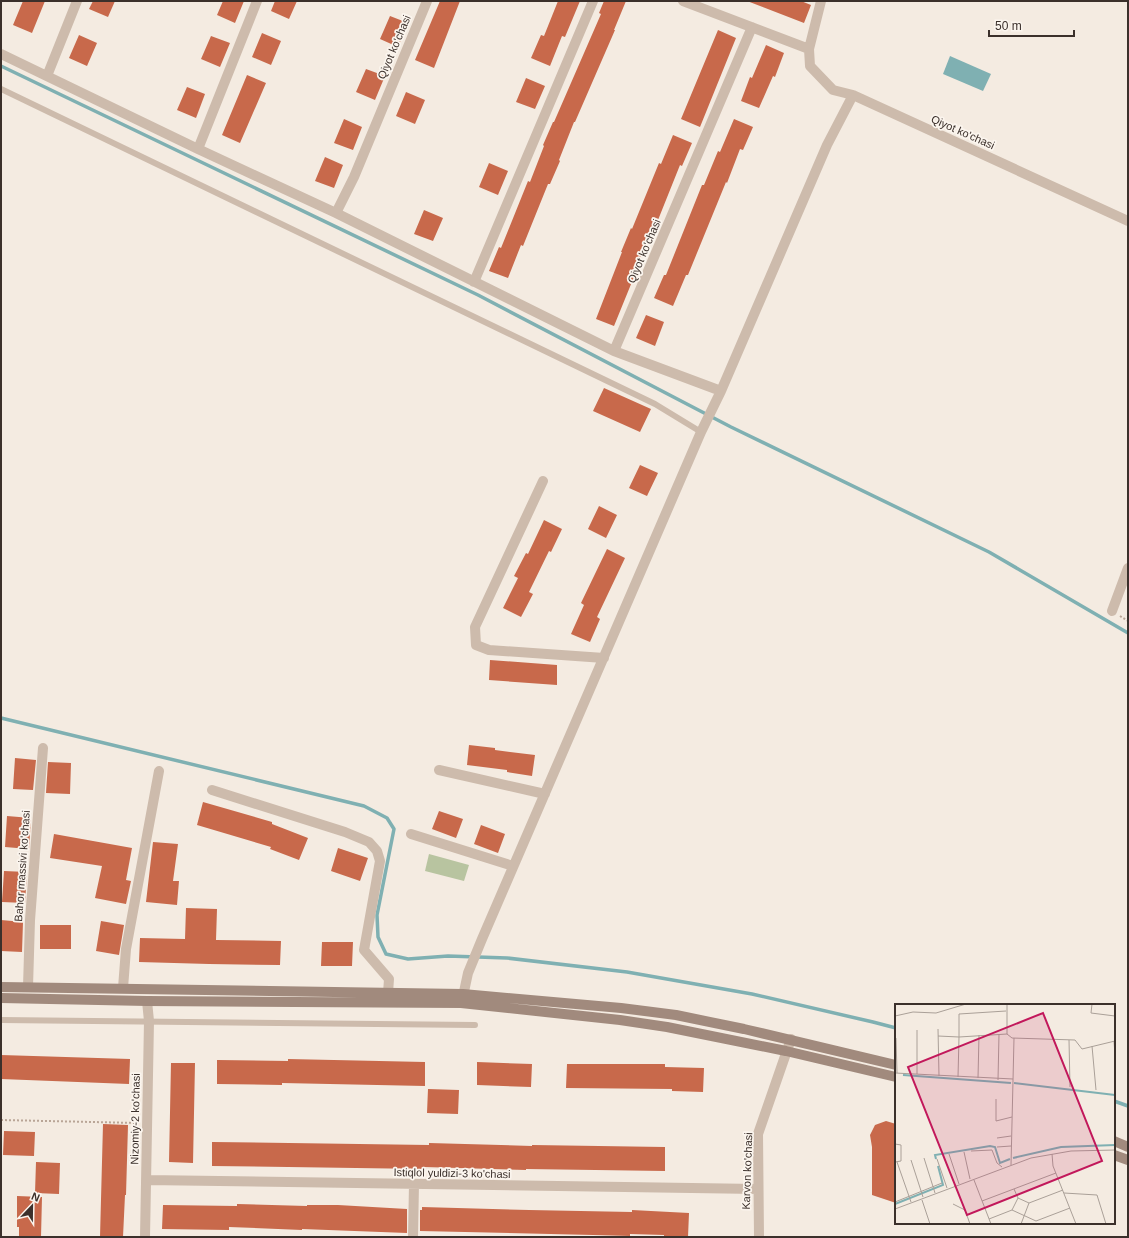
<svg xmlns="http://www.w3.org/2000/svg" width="1129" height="1238" font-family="Helvetica,sans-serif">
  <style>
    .green { fill: #b8c4a0 }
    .water { fill: #7fb0b2 }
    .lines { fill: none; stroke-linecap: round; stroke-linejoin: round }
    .stream { stroke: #7fb0b2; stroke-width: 3.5 }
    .building { fill: #c8694b }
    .path { stroke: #b9a596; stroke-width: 2; stroke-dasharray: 2 2; stroke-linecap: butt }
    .lane { stroke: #cdbbac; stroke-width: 6 }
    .street { stroke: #cdbbac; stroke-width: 10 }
    .secondary { stroke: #a18a7d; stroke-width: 10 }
    .labels { text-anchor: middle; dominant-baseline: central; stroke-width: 3.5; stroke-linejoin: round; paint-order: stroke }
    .street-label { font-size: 11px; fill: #3b302b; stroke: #fbf5ee }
    .inset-river { fill: none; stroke: #7fb0b2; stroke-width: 2 }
    .inset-road { fill: none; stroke: #aaa098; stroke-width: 1 }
    .view { fill: #c2185b; fill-opacity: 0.15; stroke: #c2185b; stroke-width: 2 }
    .inset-edge { fill: none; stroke: #3b302b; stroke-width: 2 }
  </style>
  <rect width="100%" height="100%" fill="#f4ebe1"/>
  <path class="green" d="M429,854l40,11 -5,16 -39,-10z"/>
  <path class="water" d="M950,56l41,18 -8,17 -40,-17z"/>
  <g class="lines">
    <path class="stream" d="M1,66l477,229 253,132 258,125 139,81
      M1,718l363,88 23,12 7,11 -17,86 1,22 8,17 22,5 40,-3 59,2 120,14 125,22 121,28 23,6
      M1114,1101l14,5"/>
  </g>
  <path class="building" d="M23,1h22l-13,32 -19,-8z
    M93,1h22l-7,16 -19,-8z
    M223,1h21l-9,22 -18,-8z
    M275,1h22l-8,18 -18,-8z
    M440,1h20l-26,67 -19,-8z
    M558,1h22l-15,36 -3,-1 -12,30 -19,-8 10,-23 3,1z
    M604,1h22l-12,29h1l-40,92h-1l-15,38 1,1 -10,23h-2l-25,62 -2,-1 -13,33 -19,-7 10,-24 2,1 27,-67 2,1 14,-36 -1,-1 10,-23h1l47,-108 -2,-1z
    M747,1h54l10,4 -7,18z
    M390,16l18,7 -10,24 -18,-8z
    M718,30l18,8 -36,89 -19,-8z
    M262,33l19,8 -10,24 -19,-8z
    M79,35l18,8 -10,23 -18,-8z
    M211,36l19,7 -10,24 -19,-8z
    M766,45l18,8 -9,24 -2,-1 -14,32 -18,-7 9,-24 2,1z
    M366,69l19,7 -10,24 -19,-8z
    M247,75l19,8 -26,60 -18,-8z
    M526,78l19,8 -10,23 -19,-7z
    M187,87l18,7 -9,24 -19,-8z
    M406,92l19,8 -10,24 -19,-8z
    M344,119l18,8 -9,23 -19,-7z
    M734,119l19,8 -10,23 -3,-1 -13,34 -1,-1 -38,93h-2l-13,31 -19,-8 10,-23h2l36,-90h2l14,-34 2,1z
    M673,135l19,8 -10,23 -2,-1 -24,60 -2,-1 -17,42 1,1 -24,59 -18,-7 26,-67h-1l10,-24 1,1 27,-66 2,1z
    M325,157l18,8 -9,23 -19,-7z
    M489,163l19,8 -10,24 -19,-8z
    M424,210l19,8 -10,23 -19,-7z
    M646,315l18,7 -9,24 -19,-8z
    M604,388l47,21 -11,23 -47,-21z
    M640,465l18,8 -11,23 -18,-8z
    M599,506l18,9 -11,23 -18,-9z
    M544,520l18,9 -11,23 -2,-1 -20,41 4,2 -12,23 -18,-9 15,-30 -4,-2 12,-23 2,1z
    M607,549l18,9 -28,59 3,2 -10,23 -19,-8 13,-29 -3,-2z
    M490,660l67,5v20l-68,-5z
    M469,745l26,3v2l40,5 -3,21 -25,-4v-2l-40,-5z
    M15,758l21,2 -3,30 -20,-1z
    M48,762l23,1 -1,31 -24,-1z
    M203,802l69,20v2l36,14 -9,22 -29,-11 1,-2 -74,-22z
    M439,811l24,8 -7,19 -24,-9z
    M7,816l24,2 -2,31 -24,-2z
    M481,825l24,9 -7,19 -24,-9z
    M54,834l78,14 -6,32 5,1 -5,23 -31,-6 7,-32 -52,-8z
    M153,842l25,2 -5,37h6l-2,24 -31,-3z
    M338,848l30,10 -8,23 -29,-10z
    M4,871l23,1 -2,31 -23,-1z
    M186,908l31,1 -1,31 65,1 -1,24 -71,-1 -70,-2 1,-24 45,1z
    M1,920l22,2 -1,30 -21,-1z
    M101,921l23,4 -5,30 -23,-4z
    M40,925h31v24h-31z
    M322,942h31l-1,24h-31z
    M1,1055l129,4 -1,25 -128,-5z
    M288,1059l137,3v24l-143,-3v2l-65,-1v-24l71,1z
    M477,1062l55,2 -1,23 -54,-2z
    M171,1063h24l-2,100 -24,-1z
    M567,1064h98v3l39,1 -1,24 -31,-1v-2l-106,-1z
    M428,1089l31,1 -1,24 -31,-1z
    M886,1121l10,3v79l-24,-8v-48l-2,-12 5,-10z
    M103,1124l25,1 -2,70h-1l-2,42h-23z
    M4,1131l31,1 -1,24 -31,-1z
    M212,1142l217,3v-2l103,3v-1l133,2v24l-139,-2v1l-102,-3v2l-212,-3z
    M36,1162l24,1 -1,31 -24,-1z
    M17,1196l25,1 -1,40h-22v-10h-2z
    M237,1204l70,2v-1h31l69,4v24l-105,-4v1l-73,-3v3l-67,-1 1,-24 74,1z
    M422,1207l107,3 103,2v-2l57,3 -1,24h-24v-2l-34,-1v2l-37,-1 -173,-4v-21h2z"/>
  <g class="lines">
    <path class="path" d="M1120,616l8,5
      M1,1120l137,3"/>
    <path class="lane" d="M1,89l654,315 46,28
      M1,1020l474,5"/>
    <path class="street" d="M683,1l126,48
      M821,1l-12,48 1,17 23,24 20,5 275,126
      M1,54l197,95 138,64 278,138 107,40
      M47,76l30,-75
      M198,149l59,-148
      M336,213l18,-36 73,-176
      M474,282l119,-281
      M614,351l138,-324
      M543,481l-68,146 1,18 13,5 115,8
      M1112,611l16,-43
      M439,770l106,24
      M212,790l133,42 24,10 8,9 3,10 -16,89 25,29 -1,14
      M411,834l102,32
      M28,987l2,-67 13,-172
      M123,988l3,-39 33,-178
      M462,1001l6,-28 14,-34 219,-507 20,-41 106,-246 26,-50
      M146,1180l612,9
      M145,1237l4,-216 -2,-20
      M413,1237l1,-53
      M759,1237l-1,-103 33,-95"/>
    <path class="secondary" d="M1,987l462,7 158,14 55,7 68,14 152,36
      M1,998l146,3 314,2 159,17 47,7 119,24 110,26
      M1114,1141l14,6
      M1114,1155l14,5"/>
  </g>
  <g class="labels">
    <g class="street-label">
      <text transform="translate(394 47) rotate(-67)">Qiyot ko'chasi</text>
      <text transform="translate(963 132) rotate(24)">Qiyot ko'chasi</text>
      <text transform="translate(644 251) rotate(-67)">Qiyot ko'chasi</text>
      <text transform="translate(22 866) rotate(-86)">Bahor massivi ko'chasi</text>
      <text transform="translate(135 1119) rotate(-89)">Nizomiy-2 ko'chasi</text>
      <text transform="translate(747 1171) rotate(-88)">Karvon ko'chasi</text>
      <text transform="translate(452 1173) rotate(1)">Istiqlol yuldizi-3 ko'chasi</text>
    </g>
  </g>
  <g transform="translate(895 1004)">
    <rect width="220" height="220" fill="#f4ebe1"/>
    <path class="inset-river" d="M8,71l108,8M119,79l101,12M118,154l48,-11 54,-2M41,155l-1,-4 55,-9 5,1 5,16 10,-4M0,200l48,-19 -5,-19"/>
    <path class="inset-road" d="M112,0v30l5,4 63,2 7,9 33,-8M197,0l-1,9 24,3M0,12l18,-4 23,1 30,-9M43,25l1,47M22,26v44M43,32l21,1v-23l47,-3M1,34l1,35M174,36l1,47M219,37l1,14M197,42l4,44M0,69l118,6M63,73l1,-40 48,-3M83,74l1,-43M103,76l1,-46M101,95v22l16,-4M102,134l14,-2M0,140l6,1v16l-6,1M102,143l14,-1M76,147l21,-1 5,13 5,4M69,148l6,27M54,150l10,30M157,150l1,12 23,58M29,154l11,35M42,155l10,29M16,156l12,37M2,158l14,40M116,161l3,-127M79,176l17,44M119,185l4,9 11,5M169,189l33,2 9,29M27,196l8,24M87,197l74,-28M0,198l47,-19M134,199l34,-13M58,200l12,6 5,14M0,205l136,-51 40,-7 44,-1M117,206l24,11M117,206l6,-12M94,215l23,-9M141,217l34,-13M126,220l8,-21"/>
    <path class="view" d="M148,9l59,148 -135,54 -59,-148z"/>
    <rect width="220" height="220" class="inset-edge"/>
  </g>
  <rect width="1129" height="1238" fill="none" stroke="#3b302b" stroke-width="4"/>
  <g transform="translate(32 1206) rotate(22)" stroke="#fbf5ee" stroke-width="3" paint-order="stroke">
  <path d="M0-3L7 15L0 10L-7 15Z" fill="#3b302b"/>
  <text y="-6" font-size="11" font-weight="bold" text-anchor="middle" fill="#3b302b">N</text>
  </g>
  <path d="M989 30v6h85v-6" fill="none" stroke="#3b302b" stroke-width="2"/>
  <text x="995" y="30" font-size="12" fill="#3b302b" stroke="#fbf5ee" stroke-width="3" paint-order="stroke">50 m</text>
</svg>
